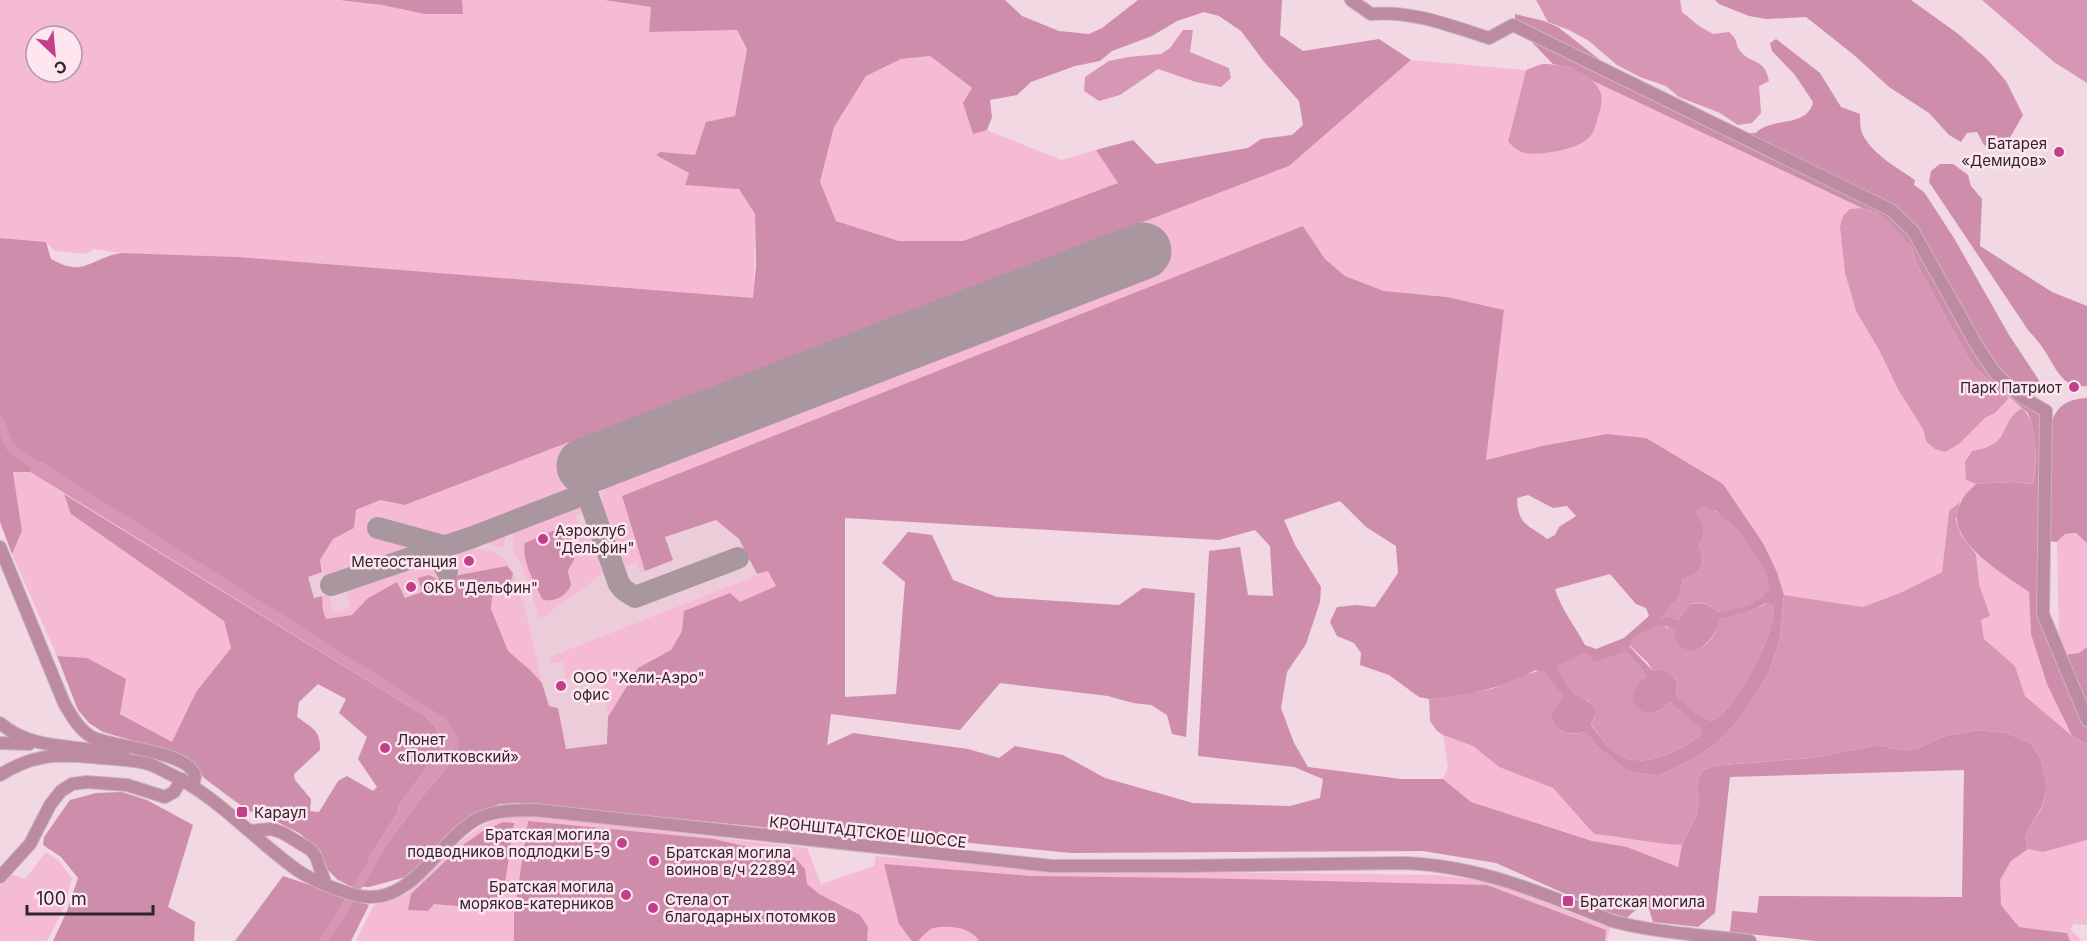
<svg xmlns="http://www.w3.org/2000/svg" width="2087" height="941" font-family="Inter,sans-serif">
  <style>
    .built { fill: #edccda }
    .green { fill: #f5bbd5; fill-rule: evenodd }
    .forest { fill: #ce8dab; fill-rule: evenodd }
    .water { fill: #d896b5 }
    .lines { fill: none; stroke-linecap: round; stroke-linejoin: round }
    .canal { stroke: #d896b5; stroke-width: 9 }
    .taxiway { stroke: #aa969e; stroke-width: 22 }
    .runway { stroke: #aa969e; stroke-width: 57 }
    .minor-casing { stroke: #cab4bd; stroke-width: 14 }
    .minor { stroke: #bc8ba2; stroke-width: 12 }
    .poi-dot { fill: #c24089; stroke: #fee5f0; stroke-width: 2 }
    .labels { text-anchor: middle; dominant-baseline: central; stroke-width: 5; stroke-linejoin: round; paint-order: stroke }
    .poi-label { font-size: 15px; fill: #30262a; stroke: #fee5f0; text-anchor: start }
    .street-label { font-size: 15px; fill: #30262a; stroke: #fee5f0 }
  </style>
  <rect width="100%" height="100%" fill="#f1d8e2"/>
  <path class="built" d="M1289,166l14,60 -510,203 -128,108 51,-17 23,19 18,35 11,-3 -161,173 -42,6 -7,-42 -9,-2 -7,-23 -190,-68 -26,4 -5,-23 -7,2 -7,-21 15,-5 84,-67z"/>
  <path class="green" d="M0,0h338l124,14v-14h142l47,7 -2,25 88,-2 10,19 -12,67 -40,39 -15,-1 -11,8 20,11 -4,12 54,3 16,26 -1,85 -516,-42 -117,-4 -27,-4 -8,5 -31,-3 -9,-9 -46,-4zM36,36h36v36h-36z
    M930,56l42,33 1,44 14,-3 74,30 35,-10 23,33 -156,58h-64l-63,-20 -16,-38 14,-56 32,-51 35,-17z
    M1411,60l115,10 -18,70 93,-44 -10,-16 271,128 -12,1 -10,18 5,46 11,38 23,39 20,41 24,38 3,12 33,3 26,-26 10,-5 14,-15 13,10c-26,16 -9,36 -50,43l-6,29 10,4 -16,18 -11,9 -7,61 -42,21 -37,14 -79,-12 -7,-23 -14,-29 -40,-59 -117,-50 -64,12 -57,14 19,-150 -57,-13 -63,-6 -39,-15 -20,-17 -22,-33 -681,270 23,75 -5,2 -4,-11 -11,4c-11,-16 -30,-59 -20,-77 3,-4 7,-8 10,-11l548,-211 -16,-40 -587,227 16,40 -65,26 -185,62 -6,-22 13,-21 21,-11 2,-18 24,-10 26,5 883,-339z
    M13,471l17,1 34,22 8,21 152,106 7,27 -35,44 -24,51 -52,-30 -33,-55 -30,-2 -45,-102 10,-23z
    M570,505l11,1 2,6 -8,4 5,13 9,-3 15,47 -64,46 -18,-53 -8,-15 -1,-17 7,-10zM548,533l27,25 -7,13 3,9 -29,19 -17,-39 15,-14 11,-5z
    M508,529l-3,5 -1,14 -16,-4 -19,-2z
    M2076,533l11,10v104l-8,6 -15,2 -5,-15 -2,-98 8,-8z
    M460,548c19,1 42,0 50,19l-3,-1 -71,13 -18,-1 4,14 -17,6 -8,-16 -29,16 -16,17 -26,4 -3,-8 -1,-15 7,-3 4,20 18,-5 -5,-19 7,-10 83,-28z
    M1976,554l53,38 2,42 32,85 9,17 -47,-40 -10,-30 -31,-27 -3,-19 9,-4 -11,-32z
    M768,571l8,15 -94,45 -11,19 -33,18 -30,49 -9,-43 -33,4 -3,-16 -12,1 -1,-6z
    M513,573l11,32 18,78 -12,-13 -22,-19 -17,-42 1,-12 19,-15z
    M1443,735l30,11 26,21 54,21 41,46c30,3 58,10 88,11l-4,23 -51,-21 -35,-6 -121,-39 -28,-23 5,-12z
    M533,816l274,32 14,36 53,-18 2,-10 171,14 390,5 57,7 116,46 -3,13h-1251l18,-36 33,-11 49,-49 24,-18 22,-10z
    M2087,840v85l-13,-1 -4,5 12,12h-12l-3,-8 -48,-6 -18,-22 -1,-25 11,-19 17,-12 15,3z
    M46,852l11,7 15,19 -7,27 -18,36h-47v-55l11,-12 14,5z"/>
  <path class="forest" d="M339,0h123l1,14h-38l-43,-9z
    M604,0h401l17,16 37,15 30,3 13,-6 36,-28h144l-2,35 23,16 76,-12 32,21 -122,106 -884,339 -25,-5 -24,10 -2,18 -21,11 -13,21 2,12 -14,5 6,21 8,-2 1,15 3,8 26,-4 16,-17 29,-16 8,16 17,-6 -4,-14 11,-3 8,4 70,-13 6,7 -2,8 -19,16 -1,12 17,42 22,19 12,13 7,23 9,2 8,41 41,-5 1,-27 30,-49 33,-18 11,-19 2,-20 46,-18 10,9 36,-16 -8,-15 -11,3 -18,-35 -23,-19 -51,17 8,23 -28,11 -23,-75 681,-270 22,33 20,17 39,15 63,6 57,13 -18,150 56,-14 65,-12 39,4 77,46 40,59 14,29 7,23 -4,44 -11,34 -32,49 -20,21 -24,16 -35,17 -31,-5 -27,-22 -15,-17c-16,4 -33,1 -34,-19l10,-14 -25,-29 -24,12 -23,7 -24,6 -36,4 -10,-2 -30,-22 -29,-10 1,-12 -7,-10 -17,-7 -7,-14 7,-15 19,-2 19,2 23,-34 -2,-27 -30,-19 -26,-26 -56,19 11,25 26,42 -1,15 -14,42 -19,28 -6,36 13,35 14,24 93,12h42l28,23 121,39 35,6 51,20 4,-22 14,-29 3,-15 -2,-14 2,-10 5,-8 19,-4 87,-7 69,-13 21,5 17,-1 25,-12 35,-7 30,3 23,10 11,16 6,27 -5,21 -14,22 -3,9 3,11 -17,12 -11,19 1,25 18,22 48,6 3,8h-254l-86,-9 2,-21 25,2 2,-17 203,1 2,-127 -234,7 -15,136 -17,14 -45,-5 -4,-13c-10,-4 -15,2 -22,9l-23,-7 -108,-48 -73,-12 -352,2 -252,-25 -28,2 -273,-27 -18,1 -15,6 -22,12 -24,22 -30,32 -40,11 -19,-1 -12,-6 -10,-10 -8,-20 -21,-17 -29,-15 -23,-8 -43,-32 -14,-18 -8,-5 -79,-23 -14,-9 -11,-13 -21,-54 30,2 39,21 -6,35 52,28 24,-50 35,-44 -7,-27 -153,-107 -7,-20 361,222 10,10 7,16 -4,10 -38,52 -3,10 -28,43 5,4 50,-67 22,-25 12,-32 -417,-275 -11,10h-17l9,59 -10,23 -12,-32v-284l46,4 5,17c34,19 37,0 70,-6l117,4 515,41 3,-33 -1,-51 -16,-25 -54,-4 4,-12 -33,-18 4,-3 35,3 11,-33 29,-6 12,-67 -10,-19 -88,2 2,-25zM1204,12l15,4 22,15 24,32 34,38 4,24 -11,10 -31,4 -13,9 -92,16 -23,-24 -37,10 22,33 -155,58h-64l-63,-20 -16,-39 14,-55 32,-51 35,-17 29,-3 42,32 -9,15 10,31 14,-4 5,-13 -2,-17 27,-5 14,-13 44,-16 25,-5 12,-10 40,-15 25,-15zM1528,495l25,13 14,-2 9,10 -17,11 -4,8 -8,4c-19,-15 -29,-13 -30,-41zM1716,511l23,21v75l-21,5c-9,-9 -16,-10 -28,-8l-12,16 -10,-4 1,-9 10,-9 4,-19c19,-6 24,-15 16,-33 7,-12 7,-21 -2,-32zM845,518l374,22 36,-10 15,16 3,50 -25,-1 -8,-48 -31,4 -11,205 96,11 29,12 -3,19 -30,8 -97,-3 -88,-25 -42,-23 -48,-9 -16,12 -31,-9 -115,-16 -26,12 4,-31 129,16 40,-47 108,13 25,7 18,2 16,10 5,19 14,3 9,-144 -52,-5 -24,17 -122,-8 -44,-17 -21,-45 -24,-3 -26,31 23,19 -9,112 -51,3zM1610,574l26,30 10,4 3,8 -25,22 -28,11 -11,-4c-10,-19 -24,-36 -30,-56zM1766,603l8,3v3c-2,11 -4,22 -8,32 -8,22 -33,69 -54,80 -14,-4 -27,-16 -36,-27l1,-12c-6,-11 -12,-14 -24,-11l-24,-25 37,-20 5,3c3,5 3,12 8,17 17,17 38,-11 41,-27l29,-7zM1646,675c-15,14 -22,34 5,39l10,-4 9,-8 15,15 15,10 1,8c-20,15 -57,35 -82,20 -11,-6 -20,-21 -28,-30l5,-12 -3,-8 -12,-9zM318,684l28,15 -7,14 28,24 -9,22 19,28 -4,4 -26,-15 -9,5 -19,31 -9,-1 1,-12 -16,-19 -1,-6 26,-24c1,-20 -8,-22 -23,-33l2,-15z
    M1715,0h196l46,33 29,25 20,23 17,34 -18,31 -9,5 -12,-6 -7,-13 -10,1 -6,9 -12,-7 -20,-22 -40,-26 -35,-32 -48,-38 -40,2 -17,-3 -30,-12z
    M1515,14l29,7 14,6 42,33 40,22 25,18 36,10 48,23h7c14,-16 52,-5 57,-31l-18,-27 -23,-24 -2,-8 6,-4 44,34 21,34 19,7c0,8 0,17 4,23 11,19 34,31 51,43l-1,5 10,7 30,46 55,97 35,53 -15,9c0,15 11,19 23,24 6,-17 18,-22 35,-23v145l-11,-10 -11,1 -8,8 -11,-1 -5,74 46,113v16l-15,-8 -25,-52 -16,-50 -2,-42c-25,-18 -89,-53 -68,-90 3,-7 10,-13 15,-18l34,-2 23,2c4,-23 4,-48 -5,-71l-51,-43 -11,-16 -43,-78 -6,-12 -5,-17 -35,-35 -15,-4 -271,-128 -20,-12 -18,-4 -29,-30 -9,-12z
    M1940,164h13l15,11 3,11 11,13 -2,47 72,46 35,14v80c-24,3 -30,-16 -41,-33 -5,-9 -11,-15 -18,-23l-99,-148 2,-11z
    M558,529c11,4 20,15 17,28 -1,4 -5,9 -7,14l3,14c-4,10 -18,19 -29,14 -7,-16 -21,-38 -17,-56l11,-5 4,7 11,-4 -3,-8z
    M2087,647v63l-23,-55 15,-2z
    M122,792l25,8 46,25 -25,82 27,15 -1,19h-141l14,-30 11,-33 -17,-21 -18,-12 1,-8 26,-37 26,-7z
    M528,821l185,18 81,18 11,12 2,15 12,10 41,21 8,12 -1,14h-353v-27z
    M503,822l11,1 -13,87 -67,-6 -6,7 -20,-1 3,-16 48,-46 24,-17z
    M884,864l146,12 165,2 292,7 119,45 -1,11h-626c-8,-14 -30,-16 -46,-13 -5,2 -11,9 -15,13h-6l-13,-17z
    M283,876l86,29 -18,36h-116z"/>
  <path class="water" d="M1536,0h144l2,12 17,14 14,8 16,-2c11,10 5,12 12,20 11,13 24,6 28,29l-10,5 2,27 -9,10 -14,2 -18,-12 -41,-16 -13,-11 -26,-9 -23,-12 -28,-24 -20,-11 -21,-8z
    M1982,0h105v83l-33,-21z
    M1183,30h10l-3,22 39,16 2,10 -10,9 -25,-5 -38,-13 -38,26 -21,6 -15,-10 1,-14 24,-16 19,-4 33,-3 9,-6z
    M1542,64c21,0 51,7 59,30 2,7 -1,17 -3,23 -2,9 -5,19 -13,24 -12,8 -27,10 -40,12 -17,2 -27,1 -37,-12l18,-71z
    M1862,208l15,4 11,9 24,26 5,17 6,12 43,78 11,16 32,28 -14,15 -10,5 -26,26 -14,8 -10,-3 -9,-8 -3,-12 -24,-38 -20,-41 -23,-39 -11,-38 -5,-46 3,-11 7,-7z
    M2022,408c17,15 14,55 11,76l-23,-2 -34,2 -10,-4 -1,-18 7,-11c42,-7 24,-27 50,-43z
    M41,462l406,257 11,19 1,9 -13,22 -22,25 -50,67 -5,-4 28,-43 3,-10 38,-52 4,-10 -7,-16 -10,-10 -395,-244z
    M1960,502l-4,18 5,15 15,19 3,30 11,32 -9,4 3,19 31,27 10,30 47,40 15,8v96l-44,12 -15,-3 -3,-11 3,-9 14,-21 5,-22 -6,-27 -11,-16 -23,-10 -30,-3 -35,7 -25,12 -17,1 -21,-5 -69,13 -87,7 -19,4 -5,8 -2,10 2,14 -3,15 -14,29c-30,-1 -58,-8 -88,-11l-41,-46 -54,-21 -26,-21 -30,-11 -6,-4 -7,-10 -1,-22c21,-3 41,-5 62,-10 13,-4 43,-20 54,-18l18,25 -12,17c1,19 18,24 34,19l15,17 27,22 31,5 35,-17 24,-16 20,-21 32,-49 11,-34 4,-44 79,12 37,-14 42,-21 7,-61z
    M1702,506c27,4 64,56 68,81 -8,18 -33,22 -52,25 -9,-9 -16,-11 -28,-8l-12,16 -10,-3 -9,3 10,-13 10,-9 4,-19c19,-6 24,-15 16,-33 10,-18 1,-20 -2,-36z
    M1769,602l5,4v3c-2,11 -4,22 -8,32 -8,22 -33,69 -54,80 -14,-4 -27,-15 -36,-27l1,-12c-6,-11 -12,-14 -24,-11l-5,-8 -19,-18 4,-8 25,-12 18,5 -1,10c17,24 42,1 44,-21l30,-7z
    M1626,651l14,14 7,11c-16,13 -22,33 4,38l10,-4 9,-8 32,27 -1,6c-20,15 -57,35 -82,20 -11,-6 -20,-21 -28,-31 8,-10 4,-21 -8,-26 -3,-2 -6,-2 -9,-4 -5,-4 -17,-22 -17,-28l25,-12h7l4,8z"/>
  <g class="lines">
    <path class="canal" d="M0,421l9,25 37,28
      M324,941l55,-90"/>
    <path class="taxiway" d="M585,466l-2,8 4,19 32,91 5,6 11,7 103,-39
      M378,528l66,18 -3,14 6,11
      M331,585l142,-48 114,-44"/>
    <path class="runway" d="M585,466l558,-215"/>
    <defs>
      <path id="minor" d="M1351,0l20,14c40,-4 80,12 118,24l24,-13 378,185 22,21 64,115 18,27 25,23 26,15 -3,203 44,106
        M0,547l64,156c7,12 14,25 26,33 17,11 103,15 105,41 0,1 -2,7 -2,9
        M0,723c34,30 83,20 124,33
        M0,743l29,1
        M0,775c32,-20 54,-21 91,-18 18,2 37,2 54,6 7,1 15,6 21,9 51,23 86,66 131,98 18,12 38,19 58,25 56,15 81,-53 122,-76 18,-9 38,-9 58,-9l517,56h130l223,-3c75,3 138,30 207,58 45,12 92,14 138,20
        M250,831l22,-2 11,4 28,17 5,7 10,28
        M0,877l30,-33 20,-39 11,-14 11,-7 15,-2 40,3 38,12 9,-5 8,-13"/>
    </defs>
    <use href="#minor" class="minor-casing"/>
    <use href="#minor" class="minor"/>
  </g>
  <g class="poi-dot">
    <circle cx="2059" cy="152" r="6"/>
    <circle cx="2074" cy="387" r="6"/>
    <circle cx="543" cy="539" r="6"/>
    <circle cx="469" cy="561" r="6"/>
    <circle cx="411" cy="587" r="6"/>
    <circle cx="561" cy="686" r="6"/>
    <circle cx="385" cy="748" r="6"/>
    <rect x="236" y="806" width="12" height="12" rx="3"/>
    <circle cx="622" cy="843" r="6"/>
    <circle cx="654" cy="861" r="6"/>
    <circle cx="626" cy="895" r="6"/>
    <rect x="1562" y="895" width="12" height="12" rx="3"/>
    <circle cx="653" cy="908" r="6"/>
  </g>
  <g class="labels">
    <g class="poi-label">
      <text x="2047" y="143" text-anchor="end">Батарея<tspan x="2047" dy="17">«Демидов»</tspan></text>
      <text x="2062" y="387" text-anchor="end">Парк Патриот</text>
      <text x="555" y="530">Аэроклуб<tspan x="555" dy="17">"Дельфин"</tspan></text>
      <text x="457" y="561" text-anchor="end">Метеостанция</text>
      <text x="423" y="587">ОКБ "Дельфин"</text>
      <text x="573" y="677">ООО "Хели-Аэро"<tspan x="573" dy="17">офис</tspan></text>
      <text x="397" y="739">Люнет<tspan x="397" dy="17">«Политковский»</tspan></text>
      <text x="254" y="812">Караул</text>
      <text x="610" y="834" text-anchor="end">Братская могила<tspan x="610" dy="17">подводников подлодки Б-9</tspan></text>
      <text x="666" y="852">Братская могила<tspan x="666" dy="17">воинов в/ч 22894</tspan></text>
      <text x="614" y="886" text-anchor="end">Братская могила<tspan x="614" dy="17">моряков-катерников</tspan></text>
      <text x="665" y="899">Стела от<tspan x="665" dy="17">благодарных потомков</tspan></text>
      <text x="1580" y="901">Братская могила</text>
    </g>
    <g class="street-label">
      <text transform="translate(868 832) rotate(6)">КРОНШТАДТСКОЕ ШОССЕ</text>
    </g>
  </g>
  <g transform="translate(54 54) rotate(154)"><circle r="28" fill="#fee5f0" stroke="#ac99a1" stroke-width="1.5"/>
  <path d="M0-4.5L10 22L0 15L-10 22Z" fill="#c24089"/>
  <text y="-9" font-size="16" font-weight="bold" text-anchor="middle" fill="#30262a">С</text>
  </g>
  <path d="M27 905v9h126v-9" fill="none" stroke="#30262a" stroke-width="3"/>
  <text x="36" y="905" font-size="18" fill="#30262a" stroke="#fee5f0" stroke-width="4.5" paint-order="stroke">100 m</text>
</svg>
